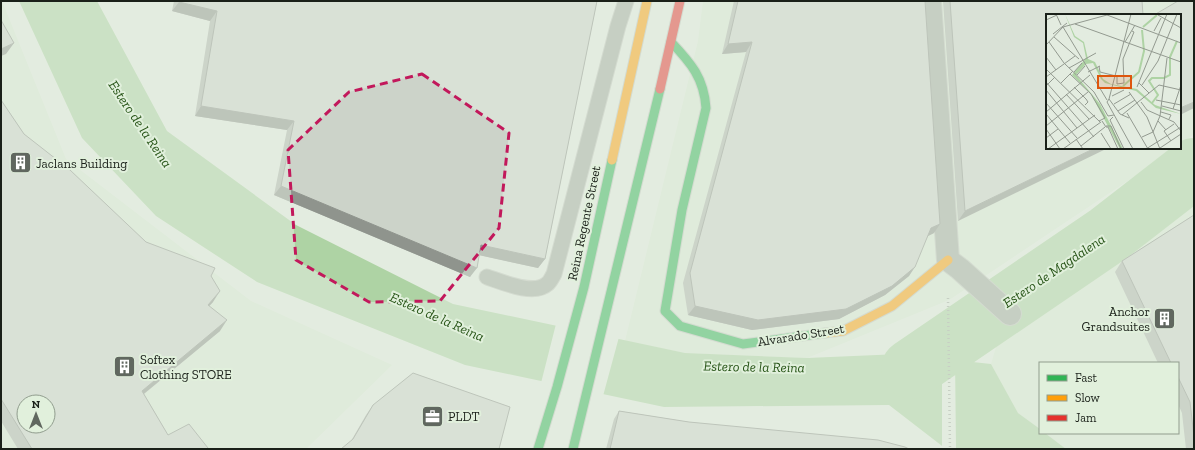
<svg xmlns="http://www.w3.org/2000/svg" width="1195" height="450" font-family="'Zilla Slab',serif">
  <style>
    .built { fill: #d9e8d4; fill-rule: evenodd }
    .water { fill: #aed3a4 }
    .pier { fill: #e3ece0 }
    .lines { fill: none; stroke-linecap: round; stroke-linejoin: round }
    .river { stroke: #aed3a4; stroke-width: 60 }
    .lane-casing { stroke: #c0c6bd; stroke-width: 17 }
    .street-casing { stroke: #c0c6bd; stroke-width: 24 }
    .fast-casing { stroke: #c0c6bd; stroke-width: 11 }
    .slow-casing { stroke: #c0c6bd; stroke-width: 11 }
    .jam-casing { stroke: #c0c6bd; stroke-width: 11 }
    .path { stroke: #a4aba3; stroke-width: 2.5; stroke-dasharray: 1 3; stroke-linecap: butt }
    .lane { stroke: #a2aa9f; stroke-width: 15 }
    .street { stroke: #a2aa9f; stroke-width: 22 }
    .fast { stroke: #30b455; stroke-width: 9 }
    .slow { stroke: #ff9f0a; stroke-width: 9 }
    .jam { stroke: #e5322d; stroke-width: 9 }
    .wall { fill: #afb5ad }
    .shaded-wall { fill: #8f948d }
    .building { fill: #ccd3c9; stroke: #8f948d; fill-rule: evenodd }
    .marked { fill: none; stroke: #c2185b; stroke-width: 3; stroke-dasharray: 8 5; stroke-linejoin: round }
    .labels { text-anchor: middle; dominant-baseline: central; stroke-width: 4; stroke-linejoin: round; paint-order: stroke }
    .poi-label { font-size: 13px; fill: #1a2019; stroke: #e1f0dc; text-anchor: start }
    .street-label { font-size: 13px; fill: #1a2019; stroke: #e1f0dc }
    .water-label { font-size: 14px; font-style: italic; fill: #275417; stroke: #e1f0dc }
    .inset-river { fill: none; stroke: #aed3a4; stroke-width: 2 }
    .inset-road { fill: none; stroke: #939a90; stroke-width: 1 }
    .view { fill: #de560d; fill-opacity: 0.15; stroke: #de560d; stroke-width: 2 }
    .inset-edge { fill: none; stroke: #1a2019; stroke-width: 2 }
  </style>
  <rect width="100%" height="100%" fill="#e3ece0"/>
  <path class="built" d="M1,1h1l64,158 185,142 141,64 -86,84h-305zM24,402h24v24h-24z
    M703,1h491v133l-14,11v-130h-133v133h130l-228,152 -142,58 -122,-5 -60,-12 73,-300z
    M1194,206v243h-128l-21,-16h133v-70h-138v66l-22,-16 -27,-49 14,-47z"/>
  <path class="water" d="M19,1h78l70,130 129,94 157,79 232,49 122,5 93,-4 91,10 27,49 22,16v4h5l21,16h-120l-57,-44 -225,2 -199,-42 -208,-83 -101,-66 -74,-78z"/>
  <path class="pier" d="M556,324l63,13 -16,59 -62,-13z
    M942,357l13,1 1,91h-14z"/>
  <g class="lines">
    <path class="river" d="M911,369l198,-135 85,-66"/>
    <defs>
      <path id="lane" d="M487,277c15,5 47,19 60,7 3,-2 5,-7 7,-10l64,-248 8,-25"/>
      <path id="street" d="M930,1l18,259 12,9 50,45"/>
      <path id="fast" d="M671,42c20,21 33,36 35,66l-24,102 -17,101 15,15 63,18 82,-11
        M538,449l19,-62 27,-100 28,-127
        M573,449l87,-360"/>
      <path id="slow" d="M612,160l35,-159
        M825,333l18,-2 49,-25 56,-46"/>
      <path id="jam" d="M660,89l20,-88"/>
    </defs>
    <use href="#lane" class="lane-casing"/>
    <use href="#street" class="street-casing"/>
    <use href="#fast" class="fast-casing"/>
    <use href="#slow" class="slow-casing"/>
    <use href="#jam" class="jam-casing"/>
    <path class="path" d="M948,298l2,151"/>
    <use href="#lane" class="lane"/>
    <use href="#street" class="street"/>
    <use href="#fast" class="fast"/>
    <use href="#slow" class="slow"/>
    <use href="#jam" class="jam"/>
  </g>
  <path class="wall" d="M174,1h423l-52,258 -7,9 -59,-13 -9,22 -196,-82 13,-65 -92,-14 15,-95 -38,-10z
    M734,1h191l9,232 -6,3 -19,40 -24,19 -46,24 -87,11 -64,-15 -5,-32 63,-231 -24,2z
    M943,1h199l-95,147 -89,73z
    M1,100l23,34 122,108 65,34 2,26 -4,4 11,25 -76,63 24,41 40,14h-190l-17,-28z
    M1194,215v234h-8l-4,-36 -4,-9v-41h-20l-43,-91 7,-11z
    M373,405l126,44 -148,-8 15,-26z
    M619,411l70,11 220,27h-303l8,-30z"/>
  <path class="shaded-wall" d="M179,2l38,9 -7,10 -38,-10z
    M752,42l-6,10 -24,2 6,-10z
    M14,43l-8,11 -5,2v-7z
    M1194,102v6l-14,7v-7z
    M201,106l93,15 -7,9 -92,-14z
    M1095,148h13l-150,73 7,-10z
    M281,186l196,82 -7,9 -196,-82z
    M940,224l-6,9 -10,5 7,-10z
    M481,245l64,14 -7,9 -64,-14z
    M915,267l-6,9 -24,19 -46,24 -87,11 -64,-15 7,-9z
    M220,291l-7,11 -12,13 7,-10z
    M227,320l-7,11 -85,70 7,-10z"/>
  <path class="building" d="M179,1h418l-52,258 -64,-14 -4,23 -196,-82 13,-65 -93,-15 16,-95 -38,-9z
    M738,1h187l15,223 -9,4 -16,39 -23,19 -46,23 -88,11 -63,-14 -5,-33 62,-231 -24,2z
    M950,1h192l1,14h-96v133h48l-130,63z
    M1178,1h16v101l-14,6v-93h-26z
    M1,20l13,23 -13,6z
    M1,100l23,34 46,36 76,72 69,26 -4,8 9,15 -12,14 19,15 -85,71 26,44 21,-11 19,24 -1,1h-175l-31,-50zM24,402h24v24h-24z
    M1194,215v222l-4,-35 -12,-25v-14h-7l-49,-102z
    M413,373l97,34 -11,42h-158l12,-10 20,-34z
    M619,411l70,11 189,18 27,7 4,2h-299z"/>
  <path d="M0 0H1195V450H0ZM422,74l87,59 -10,95 -59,73 -71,1 -73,-42 -8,-110 61,-58z" fill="#e3ece0" fill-opacity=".55" fill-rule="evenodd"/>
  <path class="marked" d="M422,74l87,59 -10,95 -59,73 -71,1 -73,-42 -8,-110 61,-58z"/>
  <defs>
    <symbol id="building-square" viewBox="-11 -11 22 22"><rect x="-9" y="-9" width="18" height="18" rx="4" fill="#60675f" stroke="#e1f0dc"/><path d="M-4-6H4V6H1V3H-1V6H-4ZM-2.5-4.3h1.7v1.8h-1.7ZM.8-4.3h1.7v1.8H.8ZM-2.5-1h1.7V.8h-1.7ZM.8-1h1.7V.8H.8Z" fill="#fff"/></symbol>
    <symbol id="office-square" viewBox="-11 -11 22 22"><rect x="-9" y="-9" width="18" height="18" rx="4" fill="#60675f" stroke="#e1f0dc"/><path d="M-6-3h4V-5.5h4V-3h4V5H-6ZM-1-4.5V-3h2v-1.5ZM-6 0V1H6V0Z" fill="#fff"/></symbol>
  </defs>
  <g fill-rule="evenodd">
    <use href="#building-square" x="8" y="150" width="25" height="25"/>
    <use href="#building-square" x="1152" y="306" width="25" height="25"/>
    <use href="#building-square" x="112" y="354" width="25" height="25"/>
    <use href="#office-square" x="420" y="404" width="25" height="25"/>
  </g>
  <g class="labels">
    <g class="poi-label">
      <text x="36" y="163">Jaclans Building</text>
      <text x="1150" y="311" text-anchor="end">Anchor<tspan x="1150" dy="15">Grandsuites</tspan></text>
      <text x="140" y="359">Softex<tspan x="140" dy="15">Clothing STORE</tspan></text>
      <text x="448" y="416">PLDT</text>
    </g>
    <g class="street-label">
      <text transform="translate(584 223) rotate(-78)">Reina Regente Street</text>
      <text transform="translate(801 335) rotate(-9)">Alvarado Street</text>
    </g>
    <g class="water-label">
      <text transform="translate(140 124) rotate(56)">Estero de la Reina</text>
      <text transform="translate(1054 271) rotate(-34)">Estero de Magdalena</text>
      <text transform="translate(437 317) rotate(24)">Estero de la Reina</text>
      <text transform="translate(754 367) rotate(1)">Estero de la Reina</text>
    </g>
  </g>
  <g transform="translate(1046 14)">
    <rect width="135" height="135" fill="#e3ece0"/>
    <path d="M19,0l10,22 9,6 4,17 7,3 8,17 8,5 26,5 18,16 26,9 -25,-6 -20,-17 -31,-8 -4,-4 -8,-16 -7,1 -10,11 24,29 23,45h-3l-29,-55 -19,-19 14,-17 -3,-15 -9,-6z" fill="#aed3a4"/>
    <path class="inset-river" d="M97,13l14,-12M93,58l5,-21 -2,-21M77,72l16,-14M106,89l6,-8 -9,-14 3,-3h12l6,-3v-18l7,-16"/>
    <path class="inset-road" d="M10,0l5,11M112,1l23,13M0,6l11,-5M29,10l106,38M17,13l44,73M108,17l7,-13M7,20l14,-11M8,23l25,22M3,28l15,21 30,29 14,24 6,-1M79,28l10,-17M0,31l17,-18 44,-12 74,28M0,43l10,13M53,52l1,6 16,4M23,54l27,-15M0,55l54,53M28,58l8,-9M42,58l12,-6M24,60l21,20 14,24 -6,3M31,61l8,-9M0,63l29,-21M71,63v7l7,-1M0,68l48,55M15,69l12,-12M78,69l-1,-24 11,-27 -2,-1M93,69l10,10M96,71l16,-24 19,-47M0,72l9,-9M28,73l12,12 2,3 -3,3M91,73l30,-73M0,76l31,38M83,78l18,25 13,32M20,80l23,25M66,82l12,-6M63,85l22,-85M63,85l-2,3 26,47M63,85l11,15 9,4M110,86l25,5M95,88l6,8 27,12 7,9M0,89l31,35M68,90l17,-10M116,92l19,5M127,95l8,-24M72,97l17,-11M0,98l44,-37M115,98l10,3 -2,4M81,99l21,36M0,100l24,29M76,101l37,-30 22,5M67,103l-3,3 14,29M56,107l4,6h2l10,22M112,107l8,9M0,112l42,-34M60,112h5l10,23M0,115l14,20M55,119l10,16M96,123l11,-5 7,-16 7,-58M0,124l12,-9M30,125l7,10M125,127l-7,-10 10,-7M35,132l24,-19M114,134l21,-14M2,135l47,-34M17,135l38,-27M100,135l35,-22"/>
    <path class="view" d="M52,62h33v12h-33z"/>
    <rect width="135" height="135" class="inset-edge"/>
  </g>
  <rect width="1195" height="450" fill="none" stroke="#1a2019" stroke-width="4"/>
  <rect x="1039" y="362" width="140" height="72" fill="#e1f0dc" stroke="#919d8e"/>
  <rect x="1047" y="375" width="20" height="6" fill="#30b455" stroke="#919d8e"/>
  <text x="1075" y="382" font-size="12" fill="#1a2019">Fast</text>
  <rect x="1047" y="395" width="20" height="6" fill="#ff9f0a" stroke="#919d8e"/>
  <text x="1075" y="402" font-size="12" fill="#1a2019">Slow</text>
  <rect x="1047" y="415" width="20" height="6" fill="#e5322d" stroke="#919d8e"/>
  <text x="1075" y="422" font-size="12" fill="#1a2019">Jam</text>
  <g transform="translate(36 414)"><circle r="19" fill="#e1f0dc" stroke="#919d8e"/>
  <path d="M0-3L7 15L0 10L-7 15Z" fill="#60675f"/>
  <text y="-6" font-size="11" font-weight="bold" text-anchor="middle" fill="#1a2019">N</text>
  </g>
</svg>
